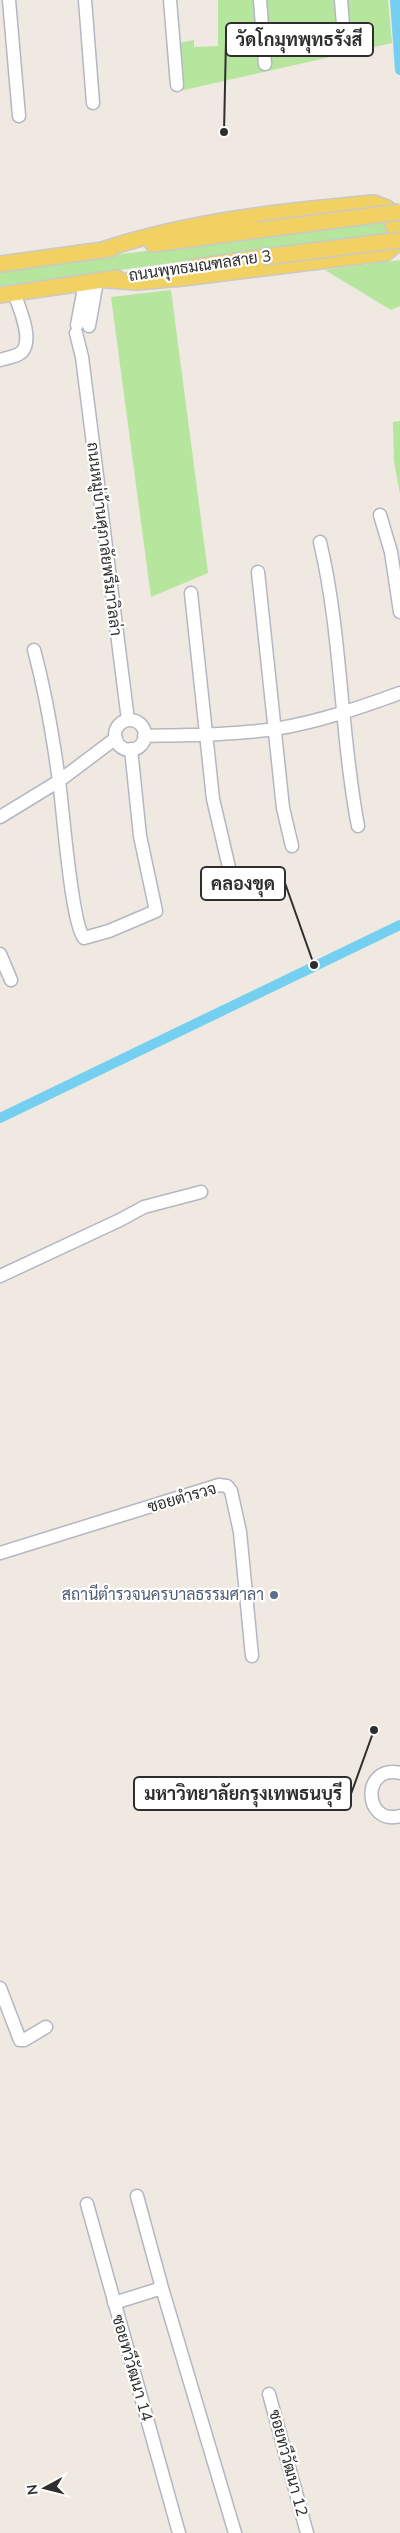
<svg xmlns="http://www.w3.org/2000/svg" width="400" height="2533" font-family="'Nunito Sans',Sarabun,sans-serif">
  <style>
    .green { fill: #b6e59e }
    .lines { fill: none; stroke-linecap: round; stroke-linejoin: round }
    .canal { stroke: #75cff0; stroke-width: 10 }
    .minor-casing { stroke: #b4b7c1; stroke-width: 15 }
    .major-casing { stroke: #c9c9c9; stroke-width: 18 }
    .minor { stroke: #fff; stroke-width: 12 }
    .major { stroke: #f2d163; stroke-width: 15 }
    .major-bridge-casing { stroke: #c9c9c9; stroke-width: 18; stroke-linecap: butt }
    .major-bridge { stroke: #f2d163; stroke-width: 15 }
    .service-dot { fill: #5c6f8a; stroke: #fff; stroke-width: 2 }
    .labels { text-anchor: middle; dominant-baseline: central; stroke-width: 4.5; stroke-linejoin: round; paint-order: stroke }
    .street-label { font-size: 16px; fill: #2e2e2e; stroke: #fff }
    .service-label { font-size: 16px; fill: #4e5e75; stroke: #fff; text-anchor: end }
    .leader { fill: none; stroke: #2e2e2e; stroke-width: 2 }
    .callout-dot { fill: #2e2e2e; stroke: #fff; stroke-width: 2 }
    .callout { fill: #fff; stroke: #2e2e2e; stroke-width: 2 }
    .callout-label { font-size: 18px; text-anchor: middle; font-weight: bold; fill: #2e2e2e }
  </style>
  <rect width="100%" height="100%" fill="#efe9e1"/>
  <path class="green" d="M218,0h170l4,43 -217,49 4,-49 15,-3v7l24,-1z
    M387,221l1,13 -388,52v-17z
    M400,260v46l-9,4 -66,-40z
    M171,290l37,283 -57,24 -40,-300z
    M400,421v73l-6,-33 -1,-39z"/>
  <g class="lines">
    <path class="canal" d="M395,0l5,70
      M0,1118l400,-193"/>
    <defs>
      <path id="minor" d="M9,0l10,116
        M85,0l8,103
        M170,0l7,85
        M260,0l5,64
        M341,0l4,49
        M77,325l8,-42
        M89,326l8,-45
        M76,333l6,24 46,363
        M0,360c6,-2 14,-3 19,-6 17,-10 0,-47 -5,-61
        M380,515l11,37 9,60
        M320,542c22,93 20,190 38,284
        M258,572l25,236 9,38
        M191,593l22,206 18,77
        M34,650c12,44 19,87 25,131 4,27 12,142 25,157l25,-7 47,-20 -16,-75 -9,-87
        M115 735a15 15 0 1 1 30 0a15 15 0 1 1-30 0Z
        M144,736c44,-1 88,-1 131,-7 43,-7 84,-21 125,-36
        M0,817l59,-36 57,-43
        M0,954l11,26
        M0,1276l120,-56 24,-13 57,-15
        M0,1553l219,-68 8,1 4,5 9,41 12,124
        M400,1773c-39,-9 -37,53 0,43
        M0,1988l20,52h4l22,-13
        M137,2196l25,92
        M87,2204l92,329
        M114,2303l48,-15 73,245
        M269,2394l38,139"/>
      <path id="major" d="M153,244l106,-14
        M102,250c87,-29 181,-39 272,-47l13,5 8,21 -1,17 -8,7 -203,25 -46,4 -29,-2
        M0,264l110,-15
        M194,267l70,-10
        M0,295l117,-17"/>
    </defs>
    <use href="#minor" class="minor-casing"/>
    <use href="#major" class="major-casing"/>
    <use href="#minor" class="minor"/>
    <use href="#major" class="major"/>
    <defs>
      <path id="major-bridge" d="M259,230l141,-18
        M264,257l136,-17"/>
    </defs>
    <use href="#major-bridge" class="major-bridge-casing"/>
    <use href="#major-bridge" class="major-bridge"/>
  </g>
  <circle class="service-dot" cx="274" cy="1595" r="5"/>
  <g class="labels">
    <g class="street-label">
      <text transform="translate(200 266) rotate(-8)">ถนนพุทธมณฑลสาย 3</text>
      <text transform="translate(104 539) rotate(83)">ถนนหมู่บ้านศุภาลัยพรีมาวิลล่า</text>
      <text transform="translate(182 1498) rotate(-16)">ซอยตำรวจ</text>
      <text transform="translate(132 2368) rotate(74)">ซอยทวีวัฒนา 14</text>
      <text transform="translate(288 2463) rotate(75)">ซอยทวีวัฒนา 12</text>
    </g>
    <g class="service-label">
      <text x="264" y="1595">สถานีตำรวจนครบาลธรรมศาลา</text>
    </g>
  </g>
  <path class="leader" d="M224 132L226 40M314 965L285 883M374 1730L351 1794"/>
  <g class="callout-dot">
    <circle cx="224" cy="132" r="5"/>
    <circle cx="314" cy="965" r="5"/>
    <circle cx="374" cy="1730" r="5"/>
  </g>
  <g class="callout">
    <rect x="226" y="23" width="147" height="33" rx="5"/>
    <rect x="201" y="867" width="84" height="33" rx="5"/>
    <rect x="134" y="1777" width="217" height="33" rx="5"/>
  </g>
  <g class="callout-label">
    <text x="299" y="46">วัดโกมุทพุทธรังสี</text>
    <text x="243" y="890">คลองขุด</text>
    <text x="243" y="1800">มหาวิทยาลัยกรุงเทพธนบุรี</text>
  </g>
  <g transform="translate(45 2488) rotate(263)" stroke="#ffffff" stroke-width="4" paint-order="stroke">
  <path d="M0-4L9 19L0 12L-9 19Z" fill="#2e2e2e"/>
  <text y="-8" font-size="14" font-weight="bold" text-anchor="middle" fill="#2e2e2e">N</text>
  </g>
</svg>
